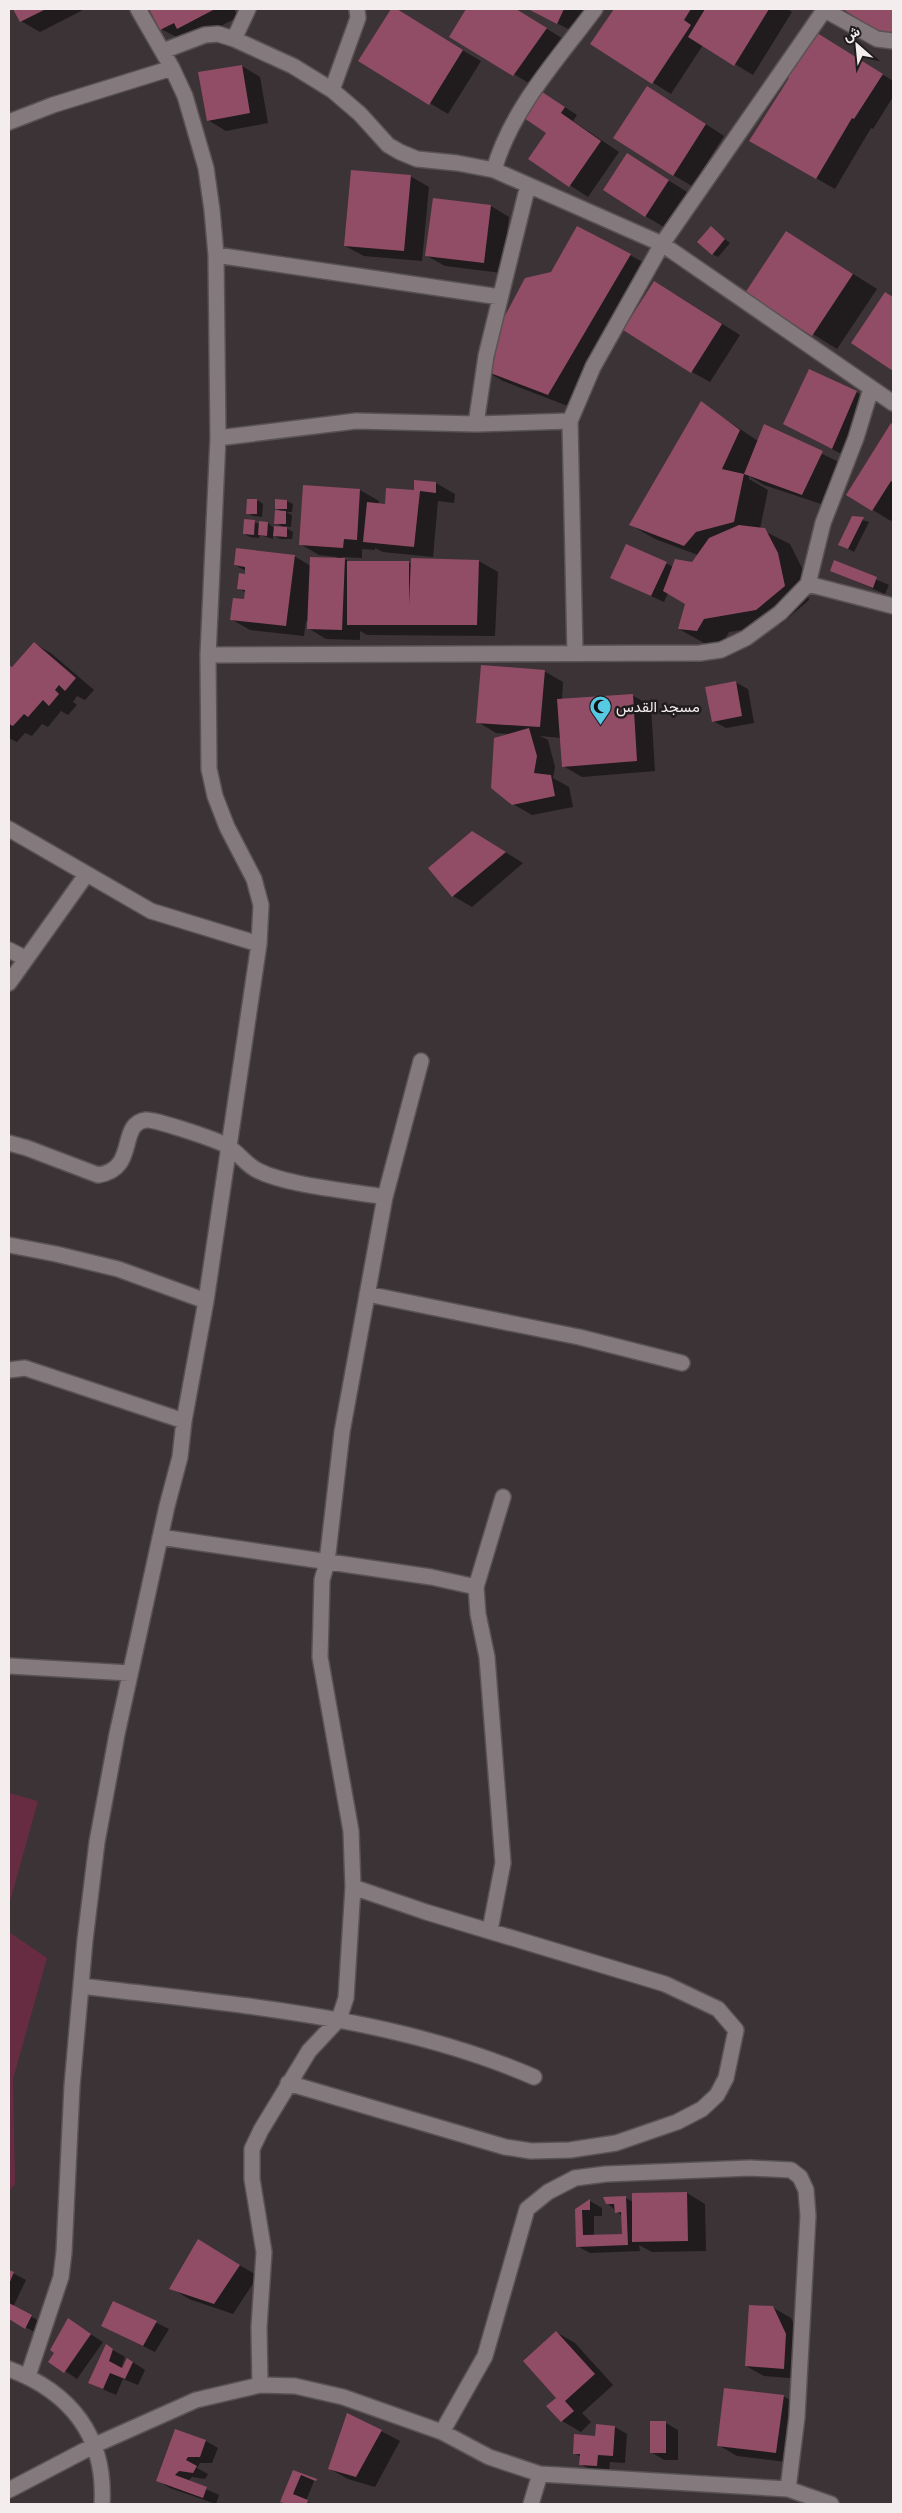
<svg xmlns="http://www.w3.org/2000/svg" width="902" height="2513" font-family="'Noto Sans',Vazirmatn,sans-serif">
  <style>
    .green { fill: #672c42 }
    .shadow { fill: #0007 }
    .building { fill: #914d65 }
    .lines { fill: none; stroke-linecap: round; stroke-linejoin: round }
    .minor-casing { stroke: #595253; stroke-width: 18 }
    .minor { stroke: #84797c; stroke-width: 15 }
    .labels { text-anchor: middle; dominant-baseline: central; stroke-width: 5; stroke-linejoin: round; paint-order: stroke }
    .poi-label { font-size: 15px; fill: #f3edee; stroke: #201c1d; text-anchor: start }
  </style>
  <rect width="100%" height="100%" fill="#3c3336"/>
  <path class="green" d="M9,1793l29,8 -29,104z
    M9,1932l38,26 -34,121 2,105 -6,7z"/>
  <path class="shadow" d="M15,9h70l-45,23 -19,-11z
    M151,9h83l4,8 -42,22h-16l-19,-10z
    M392,9l89,52 -33,53 -88,-53z
    M468,9h47l50,31 -33,45 -81,-49z
    M529,9h58l-11,24z
    M615,9h173l4,3 -39,63 -50,-30 -32,49 -79,-50z
    M846,9h47v32z
    M832,43l61,38v16l-20,32 -2,-1 -36,61 -84,-48 40,-63z
    M242,66l18,11 8,46 -42,8 -18,-11z
    M551,98l26,17 -4,6 46,31 -31,45 -58,-38 17,-26z
    M666,98l58,38 -32,50 -19,-11z
    M646,166l41,26 -23,35 -19,-11z
    M410,176l19,11 -7,74 -58,-5 -19,-10z
    M491,206l18,11 -7,56 -57,-7 -18,-10z
    M711,228l19,15 -12,14 -6,-3z
    M787,232l90,57 -40,60 -90,-56z
    M630,255l25,14 -82,139 -70,-27 -24,-14z
    M673,293l67,42 -30,47 -18,-10z
    M886,294l7,4v72l-40,-27z
    M856,392l19,11 -24,56 -48,-25z
    M701,403l57,38 6,-15 77,37 -20,41 -57,-19 -15,-9v3l19,11 -8,39 30,15 12,24 7,32 -28,24 -52,8 -7,12 -18,-1 -25,-14 7,-26 -18,-10 -4,9 -52,-24 54,-15 7,4 19,-4 6,-8 -43,-16 -24,-14z
    M891,425l2,1v92l-2,3 -43,-26z
    M415,482l21,1 19,11 -1,9 -16,-2 -5,56 -50,-5 -8,-4v2l-13,-1v9l-21,-1 9,5h58l4,2v-5l67,2 19,11 -3,64 -128,-1 -7,-4v9l-34,-1 -18,-11v-6l-2,-1 -2,15 -54,-6 -19,-11 14,-19 1,-7 -7,-5 7,-17 -11,-6 59,-9 17,10 26,-7v-2l-18,-2 -19,-11 4,-58 56,4 19,11 -1,4h8l29,-14z
    M257,500l6,4 -1,13 -9,-1 -5,-3z
    M287,501l6,3 -1,8h-6l6,3 -1,12 -8,-1 10,6 -1,7h-12l-7,-4v4l-13,-4 -1,3 -9,-1 -6,-3 1,-14 15,4 8,-1 6,5h11l-9,-5 6,-11 -6,-4z
    M852,517l17,5 -15,30 -9,-5z
    M835,562l54,23 -4,9 -53,-23z
    M34,643l18,11 42,36 -9,10 -8,-4 -4,6 4,3 -9,10 -7,-4 -13,16 -6,-3 -10,12 -7,-3 -8,9 -8,-4v-72l3,1z
    M544,671l19,11 -1,18 70,-5 19,11 4,65 -73,6 -19,-11 -2,-28 -21,-2 8,4 7,27 -2,11 16,9 4,20 -41,8 -19,-11 -1,-70 -16,-1 -18,-11z
    M735,682l13,7 6,34 -28,5 -13,-7z
    M491,843l32,20 -51,44 -19,-11z
    M687,2193l18,11 1,47 -54,1 -13,-7 1,6 -50,2 -13,-7 -1,-37 14,-8 12,7v8h-8v20l29,-1 -1,-19 -15,-13 19,-5 7,4z
    M217,2252l41,24 -25,38 -44,-15 -18,-11z
    M9,2271l17,9 -13,27 30,16 -5,11 -29,-16z
    M114,2302l55,27 -14,23 -53,-26z
    M772,2307l19,11 13,28 -2,33 -38,-3 -18,-10z
    M68,2320l35,22 -26,37 -27,-18 6,-8z
    M556,2332l19,11 38,42 -31,28 9,9 -10,10 -19,-11 -14,-15 9,-8z
    M106,2346l19,11 -4,12 7,-10 17,11 -7,15 -15,-6 -7,16 -27,-12z
    M783,2396l19,11 -7,56 -58,-7 -19,-11z
    M348,2414l52,27 -25,46 -27,-8 -18,-10z
    M652,2422l14,1 12,7v30h-14l-13,-8z
    M615,2427l12,7 -2,29 -15,-1 -1,10 -16,-1 -13,-7 1,-7 -7,-4z
    M206,2441l12,7 -6,15h-12l-3,5 11,6 -3,5 -13,-2 -4,4 31,14 -3,9 -46,-16 -12,-7z
    M301,2474l13,7 -8,20 6,3h-25l-5,-3z"/>
  <path class="building" d="M13,9h33l-26,13z
    M149,9h66l-38,20 -3,-6 -14,7z
    M391,9h6l66,41 -34,55 -71,-44z
    M466,9h50l31,19 -34,48 -64,-39z
    M528,9h36l-7,15z
    M614,9h77l-7,11 7,5 -39,59 -62,-40z
    M705,9h64l-35,57 -46,-29z
    M843,9h50v33z
    M814,31l69,43 -29,45 -2,-1 -36,61 -67,-38 40,-63 -4,-2z
    M242,65l8,48 -43,8 -9,-49z
    M647,86l59,38 -33,52 -60,-38z
    M539,90l26,17 -4,6 40,28 -32,46 -41,-28 18,-26 -25,-17z
    M627,153l42,27 -24,37 -42,-27z
    M351,170l60,5 -7,76 -60,-5z
    M433,198l58,7 -7,58 -59,-7z
    M577,226l54,28 -83,141 -71,-27 48,-90 26,-6z
    M711,226l14,13 -13,16 -15,-13z
    M786,231l67,43 -41,62 -67,-43z
    M654,281l68,43 -31,49 -68,-43z
    M885,292l8,5v74l-42,-28z
    M809,369l48,22 -25,58 -49,-25z
    M701,401l39,29 -18,39 22,5 20,-50 59,27 -21,44 -58,-21 -10,48 -38,10 -12,14 -55,-21z
    M891,423l2,2v57l-2,-1 -19,30 -26,-16z
    M414,480l22,2v11l-16,-2 -6,56 -51,-5 4,-40 18,2 1,-16 28,2z
    M303,485l57,4 -3,51 -13,-1 -1,9 -44,-3z
    M247,499h10v15h-11z
    M275,499l12,1v9h-12z
    M275,510l11,1v13h-12z
    M852,516l12,1 -16,32 -10,-4z
    M244,519l11,1 -1,15 -11,-1z
    M259,521l9,1 -1,14 -9,-1z
    M739,525l26,3 13,25 7,33 -29,24 -52,9 -7,12 -19,-2 7,-25 -22,-13 12,-32 17,3 17,-24z
    M274,526l13,1v10l-14,-1z
    M626,544l41,18 -16,34 -41,-18z
    M236,548l59,7 -9,71 -56,-6 3,-22 11,1 1,-9 -8,-1 2,-16 6,1v-7l-11,-2z
    M310,557l35,1 -3,72 -35,-1z
    M411,558l68,2 -2,65h-130v-64h62v44z
    M834,560l43,17 -4,11 -43,-17z
    M34,642l42,36 -11,13 -6,-6 -4,5 4,4 -10,12 -6,-6 -15,17 -4,-3 -11,12 -4,-2v-59l3,2z
    M481,665l64,5 -5,57 -64,-4z
    M736,681l6,35 -30,6 -7,-35z
    M633,694l4,67 -75,6 -5,-68z
    M529,728l8,28 -3,17 17,2 4,21 -43,9 -21,-17 3,-50z
    M472,831l34,21 -54,45 -24,-29z
    M687,2192l1,49 -56,1v-49z
    M626,2196l2,49 -52,2 -1,-38 15,-10v11h-8l1,25 39,-1 -1,-22 -6,1 -1,-9h-8l-3,-7z
    M198,2239l42,26 -26,39 -45,-15z
    M9,2270l5,2 -5,12z
    M113,2301l44,20 -14,25 -42,-20z
    M9,2303l23,12 -7,14 -16,-10z
    M749,2305l24,1 13,28 -2,35 -39,-3z
    M68,2318l23,16 -27,39 -16,-11 6,-9 -4,-3z
    M556,2331l39,43 -30,27 9,10 -13,11 -15,-16 10,-8 -33,-37z
    M106,2344l7,5 -4,12 13,7 5,-10 6,4 -8,17 -15,-6 -7,16 -15,-6z
    M724,2388l60,7 -8,58 -59,-7z
    M347,2413l35,17 -26,47 -28,-8z
    M650,2421h16v32h-16z
    M596,2424l19,2 -2,30 -15,-1 -1,11 -18,-1 1,-11h-7l1,-20 21,2z
    M175,2429l31,11 -6,17h-12l-2,3 11,6 -4,7 -14,-2 -4,4 32,12 -4,11 -47,-17z
    M293,2470l24,9 -1,2 -15,-6 -8,19 15,6 -1,4h-20l-7,-2z"/>
  <g class="lines">
    <defs>
      <path id="minor" d="M823,9l54,30 16,2
        M234,39l14,-30
        M163,51l42,-16 13,-1 16,5 59,27 39,24 28,24 28,31 12,7 17,7 40,4 37,7 168,74 231,159
        M332,90l26,-72 -1,-9
        M9,122l44,-17 119,-37
        M494,170c17,-61 64,-111 101,-161
        M216,255l284,42
        M476,424l10,-68 42,-171
        M218,438l138,-17 120,3 94,-3
        M808,584l85,22
        M575,653l-5,-232 23,-54 69,-123 163,-235
        M208,655l492,-2 21,-3 25,-12 34,-25 28,-29 15,-61 33,-85 15,-49
        M9,829l142,82 108,33
        M9,950l16,8
        M9,983l77,-108
        M9,1143l18,5 71,27c41,-6 19,-51 48,-55 9,-1 75,21 83,27 10,7 16,16 26,22 27,16 96,22 130,28
        M9,1245l47,9 62,15 88,32
        M367,1294l212,43 103,26
        M9,1370l16,-2 159,53
        M160,1537l271,40 45,10
        M9,1666l121,7
        M490,1930l13,-67 -16,-206 -9,-43 -2,-27 27,-90
        M81,1986c153,19 310,29 453,91
        M288,2083l217,64 26,4 39,-1 46,-7 61,-21 25,-13 15,-14 9,-17 10,-48 -18,-21 -53,-25 -239,-72 -73,-25
        M9,2369c62,23 97,68 93,135
        M28,2376l33,-99 3,-25 8,-166 13,-146 12,-98 20,-108 50,-228 13,-49 4,-36 22,-120 53,-357 2,-39 -7,-26 -27,-52 -12,-31 -6,-27 -1,-114 10,-217 -2,-183 -4,-45 -6,-42 -21,-72 -13,-28 -34,-59
        M260,2385l-1,-58 5,-75 -12,-73v-30l9,-19 48,-79 30,-32 7,-21 7,-111 -2,-56 -31,-174 2,-77 5,-18 15,-130 43,-235 36,-136
        M442,2432l43,-76 42,-147 21,-17 27,-14 31,-4 144,-6 41,2 9,7 6,13 2,26 -11,201 -9,72
        M9,2490l86,-45 101,-45 64,-15 35,1 48,11 99,35 47,25 51,17 248,15 43,15
        M531,2504l9,-30"/>
    </defs>
    <use href="#minor" class="minor-casing"/>
    <use href="#minor" class="minor"/>
  </g>
  <defs>
    <symbol id="mosque-pin" viewBox="-11 -11 22 30"><path d="M0 17L-7.5 6A9.5 9.5 0 1 1 7.5 6Z" fill="#58c9e3" stroke="#201c1d"/><path d="M3.5-4.9A6 6 0 1 0 3.5 4.9A5 5 0 1 1 3.5-4.9Z" fill="#111"/></symbol>
  </defs>
  <g fill-rule="evenodd">
    <use href="#mosque-pin" x="588" y="694" width="25" height="34"/>
  </g>
  <g class="labels">
    <g class="poi-label">
      <text x="616" y="706">مسجد القدس</text>
    </g>
  </g>
  <rect width="902" height="2513" fill="none" stroke="#f3edee" stroke-width="20"/>
  <g transform="translate(857 45) rotate(333)" stroke="#201c1d" stroke-width="4" paint-order="stroke">
  <path d="M0-4L9 19L0 12L-9 19Z" fill="#f3edee"/>
  <text y="-8" font-size="14" font-weight="bold" text-anchor="middle" fill="#f3edee">ش</text>
  </g>
</svg>
